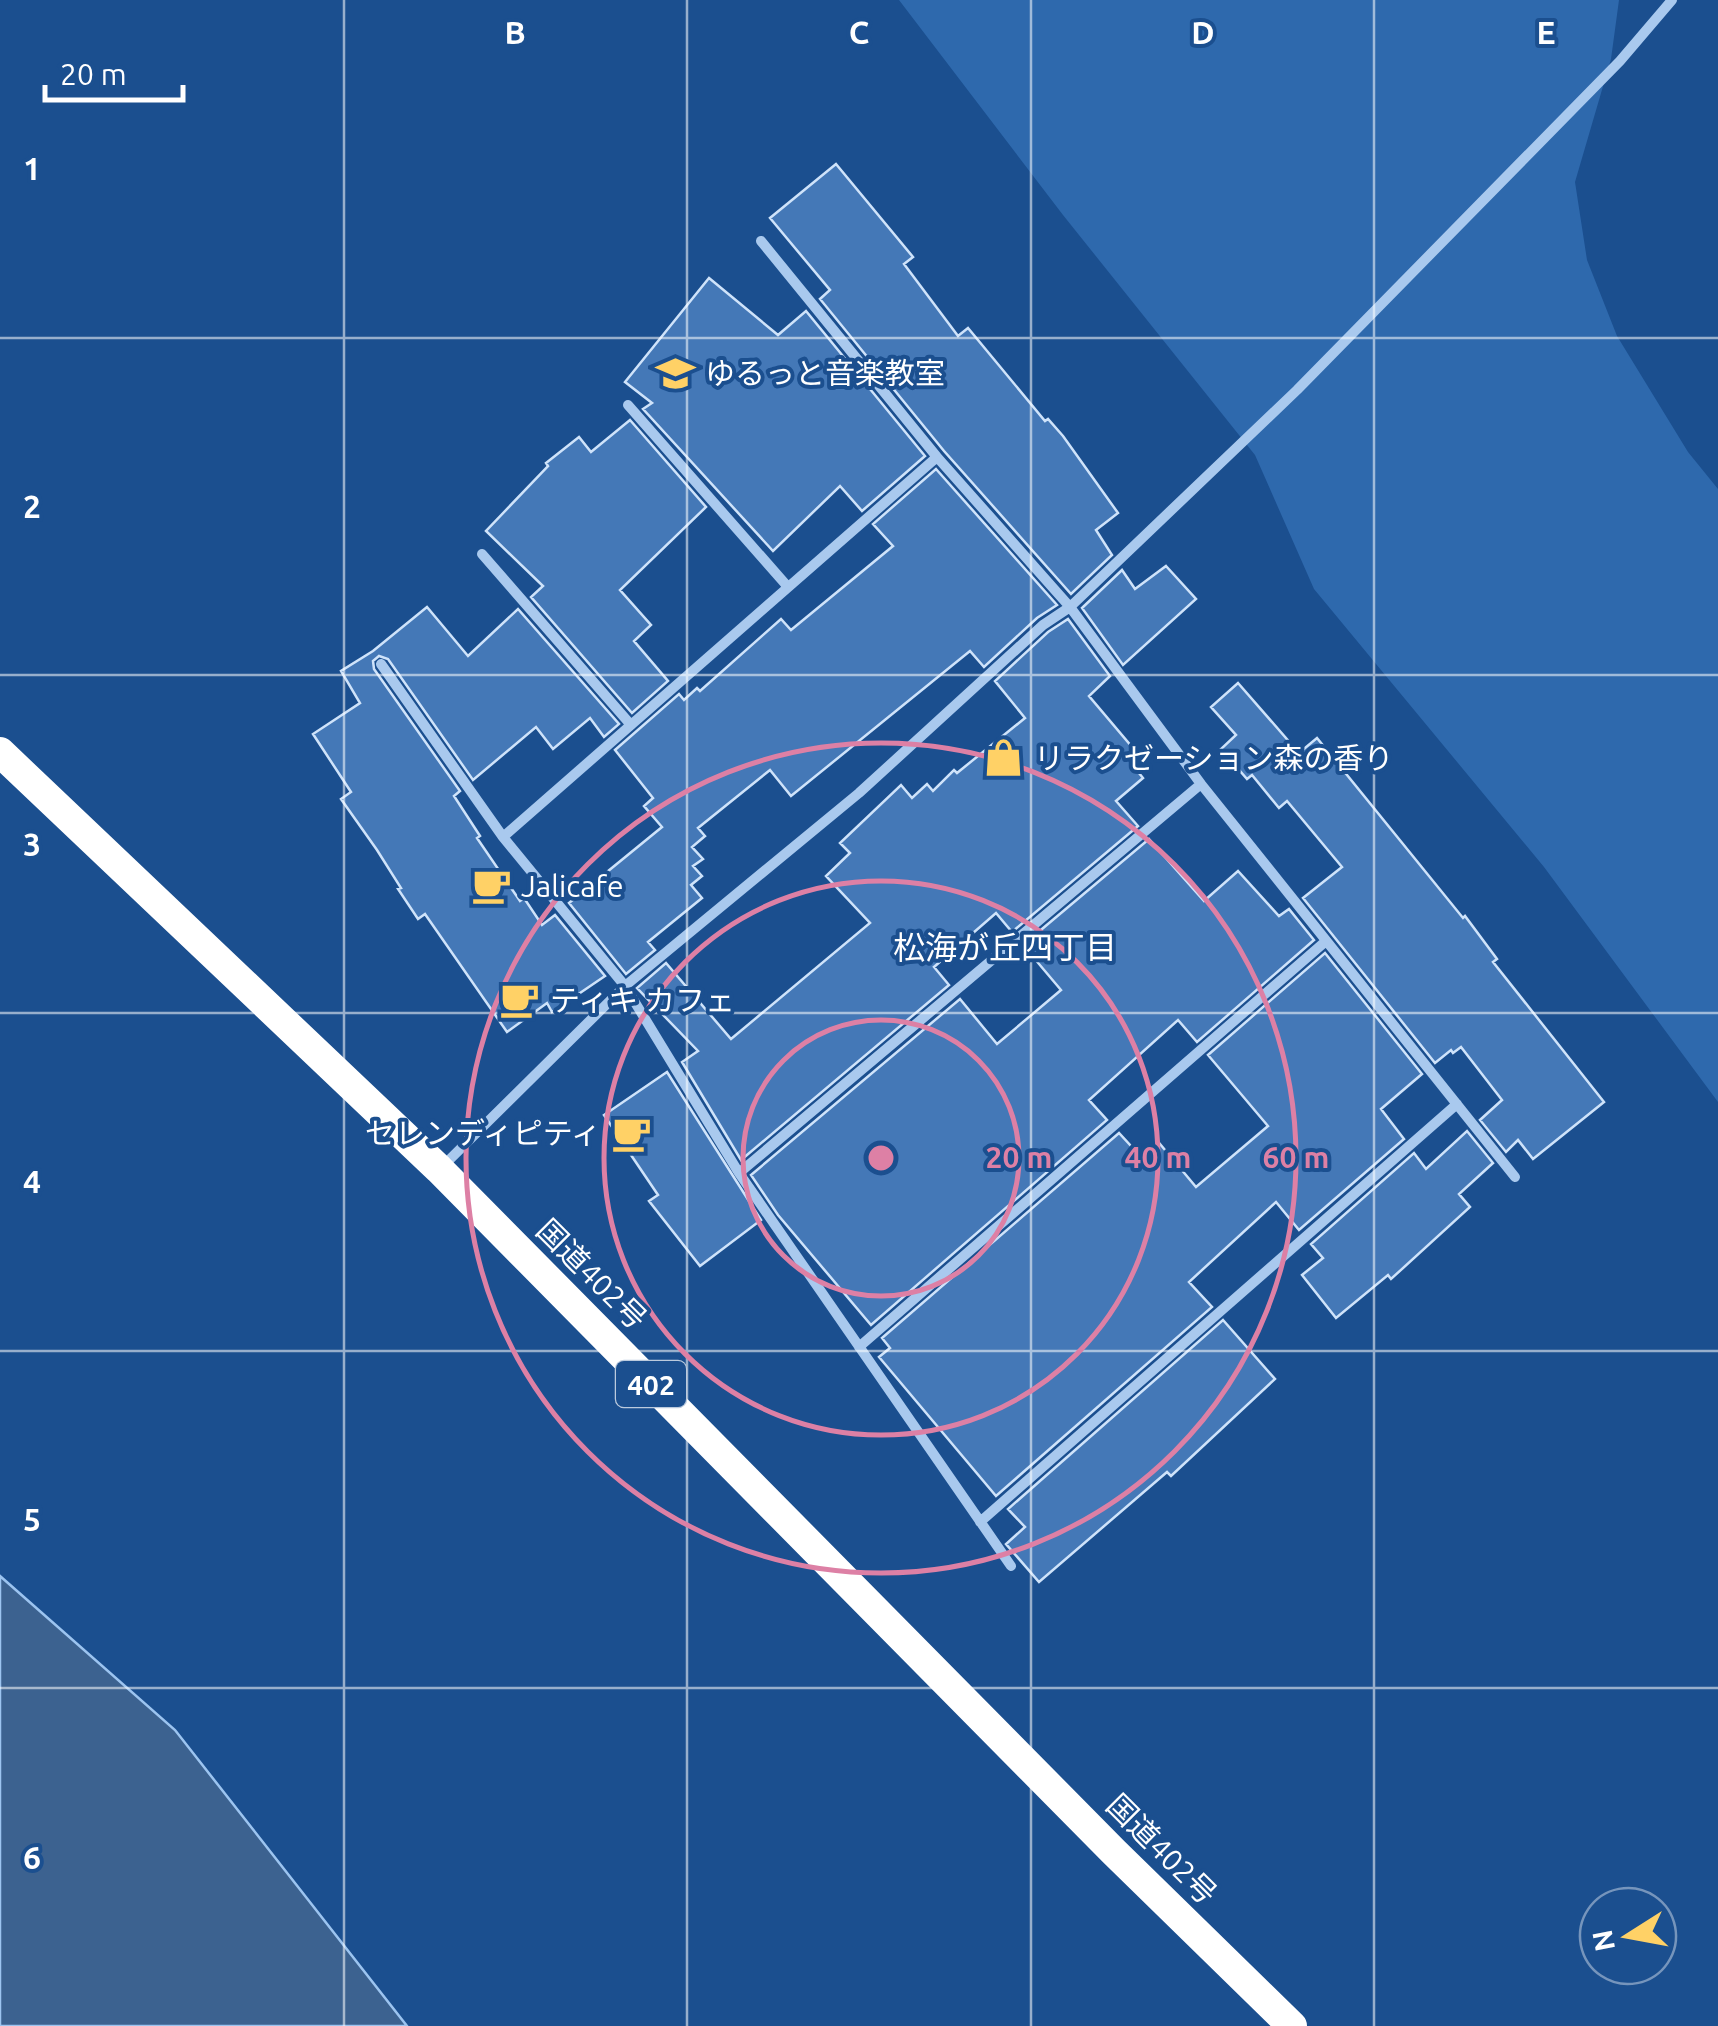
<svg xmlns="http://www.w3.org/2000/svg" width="1718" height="2026" font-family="Ubuntu,'Noto Sans JP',sans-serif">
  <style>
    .green { fill: #2e69ad }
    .water { fill: #3c6290; stroke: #9cc4f0; stroke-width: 2.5 }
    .building { fill: #4478b7; stroke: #cfe3fa; stroke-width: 2.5 }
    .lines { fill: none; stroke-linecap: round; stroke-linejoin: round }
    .street { stroke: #a9c9ee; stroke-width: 10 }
    .highway { stroke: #fff; stroke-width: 30 }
    .grid { fill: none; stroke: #fff; stroke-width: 2.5; stroke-opacity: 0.55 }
    .ring { fill: none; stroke: #dd80a5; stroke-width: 5 }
    .labels { text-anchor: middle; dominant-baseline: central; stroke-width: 8; stroke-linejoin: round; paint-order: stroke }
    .shield { fill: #1b4f8f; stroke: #bbcadd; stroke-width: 2.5 }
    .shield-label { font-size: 28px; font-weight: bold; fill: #fff }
    .poi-label { font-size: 30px; fill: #fff; stroke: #1b4f8f; text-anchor: start }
    .street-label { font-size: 30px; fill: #fff; stroke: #1b4f8f }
    .neighbourhood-label { font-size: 32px; fill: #fff; stroke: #1b4f8f }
    .grid-label { font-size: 32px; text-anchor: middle; font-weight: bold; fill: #fff; stroke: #1b4f8f; stroke-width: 8; stroke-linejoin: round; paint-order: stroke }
    .centre { fill: #dd80a5; stroke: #1b4f8f; stroke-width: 5 }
    .ring-label { font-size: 30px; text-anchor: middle; font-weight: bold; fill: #dd80a5; stroke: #1b4f8f; stroke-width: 8; stroke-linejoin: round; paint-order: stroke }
  </style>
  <rect width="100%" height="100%" fill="#1b4f8f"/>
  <path class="green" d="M899,0h720l-8,59 -36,123 12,78 30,76 71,116 30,37v613l-174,-235 -230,-278 -59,-134 -192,-240z"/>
  <path class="water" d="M0,1576l175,154 232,296h-407z"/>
  <path class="building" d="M836,164l77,93 -9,7 54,72 10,-8 77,93 3,-2 15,17 55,77 -22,17 16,25 -41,39 -127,-143 -124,-152 10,-9 -60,-72z
    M709,278l69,57 28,-24 119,145 -63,55 -22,-25 -67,65 -130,-142 9,-6 -27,-21z
    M630,420l76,87 -86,83 31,35 -17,16 34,40 -36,32 -101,-116 12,-11 -57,-55 62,-65 -2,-3 33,-26 12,15z
    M936,469l121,136 -20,13 -53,49 -14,-16 -179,145 -21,-26 -72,58 7,8 -13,11 11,12 -10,7 9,10 -11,9 11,13 -54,44 7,8 -29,24 -57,-71 93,-76 -18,-21 9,-8 -38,-48 64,-56 5,6 13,-12 3,3 81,-72 10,11 102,-84 -20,-22z
    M1166,566l30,33 -73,66 -41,-57 40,-38 13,19z
    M427,607l41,49 50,-47 101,115 -15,13 -14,-19 -37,31 -17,-22 -63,53 -85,-121 -9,-3 -6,5 1,8 86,122 -6,5 26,40 -3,2 43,63 4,-3 18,27 13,-10 50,61 -53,36 -5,-9 -40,29 -82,-118 -7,5 -20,-30 3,-1 -24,-38 -36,-51 10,-7 -38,-58 47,-31 -19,-32 32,-20z
    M1068,619l42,57 -21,20 54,64 -8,8 8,10 -27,23 22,25 -126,106 -16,-19 -62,54 15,18 -208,175 -59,-98 16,-11 -61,-63 29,-25 65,76 139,-116 -44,-47 24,-23 -10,-10 61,-58 11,13 15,-14 6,7 21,-21 3,3 68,-55 -30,-37 53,-49z
    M1238,683l61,70 18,-15 146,180 2,-2 32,43 -4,3 111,140 -71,57 -15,-19 -12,12 -26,-32 22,-20 -41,-53 -8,6 -2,-3 -16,13 -132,-165 39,-31 -55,-66 -8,7 -27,-33 -5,4 -26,-30 15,-14 -25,-28z
    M1149,839l55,62 34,-30 41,45 10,-7 25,31 -117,102 -19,-22 -89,80 18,20 -236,205 -93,-110 -27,-40 209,-176 37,45 64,-54 -38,-45z
    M1325,953l97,121 -41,35 23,30 -105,91 -23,-28 -87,80 23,25 -216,189 -117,-139 11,-9 -8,-10 237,-205 24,26 17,-15 36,43 72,-61 -60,-71z
    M667,1072l94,148 -61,46 -51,-65 9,-6 -54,-80z
    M1467,1131l26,32 -34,31 11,13 -79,72 -3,-4 -52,43 -34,-43 21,-17 -12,-14 103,-91 12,16z
    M1223,1320l52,59 -104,97 -4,-4 -128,110 -33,-38 19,-17 -17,-18z"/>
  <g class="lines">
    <path class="street" d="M761,241l176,216 133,150 131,177 314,393
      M628,405l160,182
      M482,554l149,171
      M381,664l122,173 122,149 114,187 272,393
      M503,837l434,-380
      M441,1168l184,-182 234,-193 184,-168 27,-18 227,-217 323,-329 52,-61
      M739,1173l462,-389
      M859,1347l467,-406
      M980,1522l477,-418"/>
    <path class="highway" d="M0,752l439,417 675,683 178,174"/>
  </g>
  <path class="grid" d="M344,0v2026M687,0v2026M1031,0v2026M1374,0v2026M0,338h1718M0,675h1718M0,1013h1718M0,1351h1718M0,1688h1718"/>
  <g class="ring">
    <circle cx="881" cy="1158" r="138"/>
    <circle cx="881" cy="1158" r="277"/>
    <circle cx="881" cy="1158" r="415"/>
  </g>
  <defs>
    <symbol id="school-bare" viewBox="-9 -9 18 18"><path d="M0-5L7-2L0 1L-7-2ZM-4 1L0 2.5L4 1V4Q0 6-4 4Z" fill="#ffd166" stroke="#1b4f8f" stroke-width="2.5" paint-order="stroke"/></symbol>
    <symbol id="shop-bare" viewBox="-9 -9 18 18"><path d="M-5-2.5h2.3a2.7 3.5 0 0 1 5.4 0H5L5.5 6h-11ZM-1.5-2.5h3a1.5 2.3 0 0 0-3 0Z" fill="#ffd166" stroke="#1b4f8f" stroke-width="2.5" paint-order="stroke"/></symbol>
    <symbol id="cafe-bare" viewBox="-9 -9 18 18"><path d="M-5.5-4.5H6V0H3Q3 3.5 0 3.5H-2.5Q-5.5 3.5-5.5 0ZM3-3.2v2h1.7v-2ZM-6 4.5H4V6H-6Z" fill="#ffd166" stroke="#1b4f8f" stroke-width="2.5" paint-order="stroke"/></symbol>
  </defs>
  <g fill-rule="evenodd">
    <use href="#school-bare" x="648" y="346" width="55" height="55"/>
    <use href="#shop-bare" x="976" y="730" width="55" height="55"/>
    <use href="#cafe-bare" x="464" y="858" width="55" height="55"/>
    <use href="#cafe-bare" x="492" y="972" width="55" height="55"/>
    <use href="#cafe-bare" x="604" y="1106" width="55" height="55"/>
  </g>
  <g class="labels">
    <rect class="shield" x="616" y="1361" width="70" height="46" rx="8"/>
    <g class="shield-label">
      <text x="651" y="1384">402</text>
    </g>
    <g class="poi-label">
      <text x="705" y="373">ゆるっと音楽教室</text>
      <text x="1034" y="758">リラクゼーション森の香り</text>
      <text x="521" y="886">Jalicafe</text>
      <text x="550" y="1000">ティキ カフェ</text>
      <text x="601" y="1133" text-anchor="end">セレンディピティ</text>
    </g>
    <g class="street-label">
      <text transform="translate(592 1274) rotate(45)">国道402号</text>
      <text transform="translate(1162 1849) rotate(45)">国道402号</text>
    </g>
    <g class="neighbourhood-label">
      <text x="1005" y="947">松海が丘四丁目</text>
    </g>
  </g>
  <g class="grid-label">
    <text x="515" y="44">B</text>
    <text x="859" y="44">C</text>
    <text x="1203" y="44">D</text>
    <text x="1546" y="44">E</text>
    <text x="32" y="180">1</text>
    <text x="32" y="518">2</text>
    <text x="32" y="856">3</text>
    <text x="32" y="1193">4</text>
    <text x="32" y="1531">5</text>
    <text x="32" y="1869">6</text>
  </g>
  <circle cx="881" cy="1158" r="15" class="centre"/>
  <g class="ring-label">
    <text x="1019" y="1168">20 m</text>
    <text x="1158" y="1168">40 m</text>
    <text x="1296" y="1168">60 m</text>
  </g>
  <g transform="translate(1628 1936) rotate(259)"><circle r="48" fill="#1b4f8f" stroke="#7695bc" stroke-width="2.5"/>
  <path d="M0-8L18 38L0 25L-18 38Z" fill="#ffd166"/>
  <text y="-15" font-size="28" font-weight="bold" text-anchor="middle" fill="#ffffff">N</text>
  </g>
  <path d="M45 85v15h138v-15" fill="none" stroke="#ffffff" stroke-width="5"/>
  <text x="60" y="85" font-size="30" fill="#ffffff" stroke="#1b4f8f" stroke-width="8" paint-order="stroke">20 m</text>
</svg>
